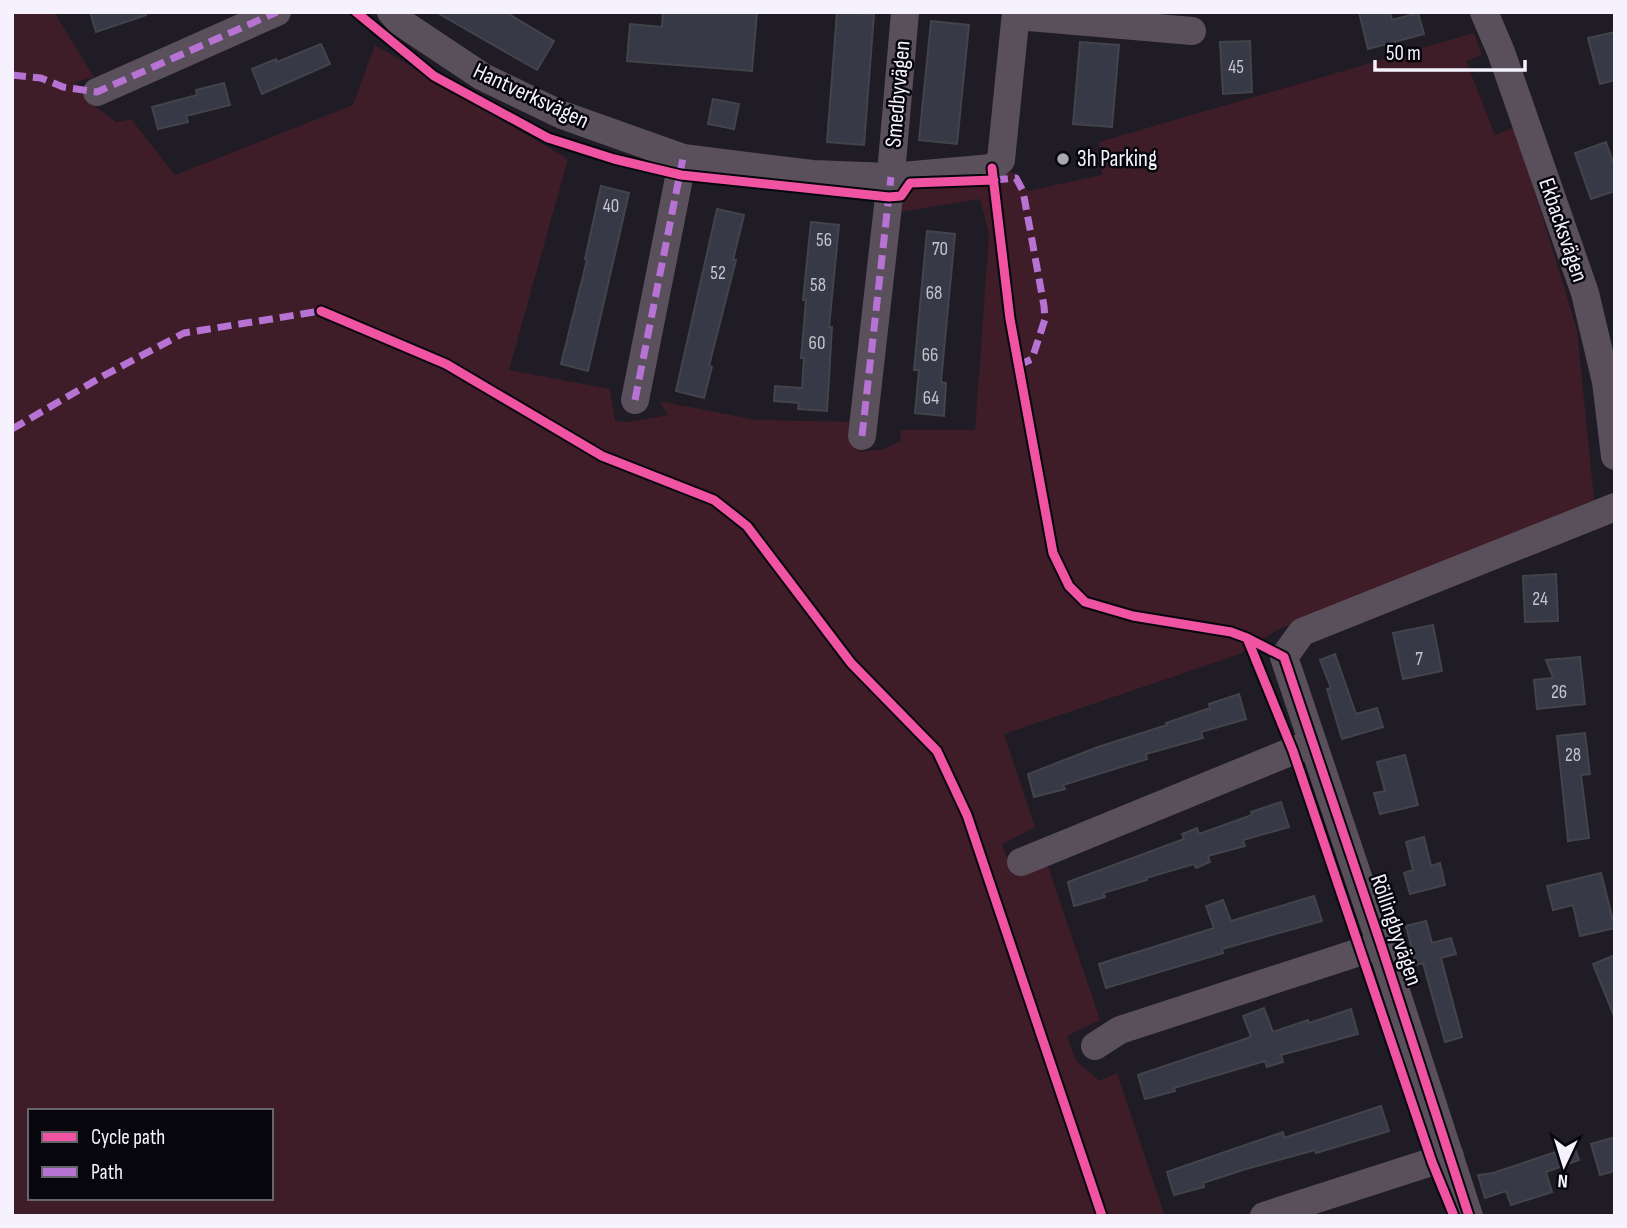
<svg xmlns="http://www.w3.org/2000/svg" width="1627" height="1228" font-family="'Sofia Sans Condensed',sans-serif">
  <style>
    .green { fill: #3e1d28; fill-rule: evenodd }
    .building { fill: #383946; stroke: #42434b; stroke-width: 2 }
    .lines { fill: none; stroke-linecap: round; stroke-linejoin: round }
    .minor { stroke: #5a505b; stroke-width: 28 }
    .quiet { stroke: #b673d3; stroke-width: 7; stroke-dasharray: 14 7; stroke-linecap: butt }
    .cycleway-casing { stroke: #07060c; stroke-width: 13 }
    .cycleway { stroke: #f153a3; stroke-width: 9 }
    .poi-dot { fill: #aaa7b2; stroke: #07060c; stroke-width: 2.5 }
    .labels { text-anchor: middle; dominant-baseline: central; stroke-width: 5; stroke-linejoin: round; paint-order: stroke }
    .number-label { font-size: 19px; fill: #c6c4d0 }
    .street-label { font-size: 23px; fill: #f5f2fe; stroke: #07060c }
    .poi-label { font-size: 23px; fill: #f5f2fe; stroke: #07060c; text-anchor: start }
  </style>
  <rect width="100%" height="100%" fill="#1f1c25"/>
  <path class="green" d="M12,12h42l40,65 -18,5 10,18 30,22 15,-3 44,56 178,-70 22,-60 193,114 -59,211 101,19 5,32 13,1 40,-7 -9,-14 97,19 100,2 3,30 25,-3 17,-8 -1,-11h75l14,-196 -9,-35 -81,13 3,-22 90,-22 22,5 14,18 74,-16 -3,-33 375,-109 8,22 -16,6 29,74 20,-8 62,203 17,170 -317,130 -37,24 -236,80 31,93 -33,17 9,24 35,-8 54,160 -33,16 9,25 24,20 17,-8 48,143h-1153zM30,1111h241v87h-241z"/>
  <path class="building" d="M90,12h55l1,3 -50,17z
    M436,12h69l49,29 -17,29z
    M663,12h94l-5,59 -125,-10 3,-37 32,3z
    M837,12l37,2 -10,131 -37,-3z
    M1359,12h31l2,8 26,-7 6,21 -56,15z
    M931,21l38,4 -12,119 -38,-4z
    M1615,32v48l-15,4 -12,-46z
    M1250,41l2,51 -29,2 -3,-52z
    M1080,42l39,3 -7,82 -39,-3z
    M321,44l9,20 -68,30 -10,-25 24,-10 1,3z
    M224,83l6,22 -44,11 2,6 -30,7 -6,-22 45,-12 -1,-5z
    M713,99l26,5 -5,25 -26,-5z
    M1606,142l9,26v23l-24,8 -16,-46z
    M601,186l28,7 -41,178 -27,-7 26,-104 -2,-1z
    M717,209l27,6 -11,45h3l-27,106 3,1 -8,31 -28,-7z
    M811,222l28,3 -10,102h3l-5,84 -29,-2 1,-6 -25,-2 1,-15 27,2 2,-30h-3l5,-58h-3z
    M927,231l28,3 -14,148 5,1 -2,33 -29,-3 4,-43h-5z
    M1556,574l2,47 -33,1 -2,-46z
    M1433,625l9,46 -39,8 -10,-46z
    M1335,654l21,60 21,-6 6,19 -41,12 -15,-50 4,-1 -11,-28z
    M1580,657l5,47 -48,5 -3,-29 19,-2 -7,-18z
    M1239,694l7,25 -45,13 2,6 -57,16 1,5 -84,26 2,4 -31,8 -6,-23 70,-27 69,-22 -1,-2 44,-15 -1,-4z
    M1585,733l5,41 -9,1 8,63 -21,3 -11,-105z
    M1405,755l13,50 -38,9 -6,-21 11,-2 -8,-29z
    M1281,802l8,25 -46,13 2,6 -37,10 2,6 -14,6 -2,-4 -48,14 1,2 -44,13 2,4 -31,9 -6,-24 116,-43 -2,-5 15,-6 2,6 53,-19 -1,-3z
    M1424,837l7,29 9,-3 5,22 -35,9 -6,-21 9,-3 -7,-28z
    M1601,873l14,55 -35,8 -7,-31 -20,5 -6,-24z
    M1314,896l8,25 -100,28 1,4 -117,35 -7,-24 115,-36 -8,-22 17,-6 8,21z
    M1426,921l6,22 19,-5 5,16 -15,4 21,79 -17,5 -22,-79 -7,2 -10,-39z
    M1615,955v61h-1l-21,-52z
    M1264,1008l9,24 35,-12 1,3 42,-14 7,25 -77,21 2,7 -16,5 -2,-6 -91,27 1,3 -30,8 -7,-24 113,-38 -8,-21z
    M1381,1106l8,25 -73,22 -1,-3 -69,19 -43,14 1,4 -30,8 -7,-23 116,-40 1,6z
    M1615,1137v34l-15,4 -9,-31z
    M1574,1146l5,14 -33,12 6,20 -41,13 -5,-14 -21,7 -7,-23 15,-2z"/>
  <g class="lines">
    <path class="minor" d="M391,12l8,9 84,56 79,38 121,43 129,16 79,3 101,-9 9,-8 15,-148
      M1484,12l17,40 84,241 21,89 9,74
      M1016,16l176,15
      M97,92l180,-80
      M635,400l48,-242
      M862,436l27,-239 16,-185
      M1021,862l291,-119
      M1095,1046l25,-16 261,-85
      M1264,1216l186,-60
      M1469,1216l-88,-271 -97,-288 18,-25 313,-125"/>
    <path class="quiet" d="M12,75l29,3 22,9 34,5 180,-80
      M994,180l22,-2 7,13 21,115 1,13 -13,40 -13,6
      M635,400l48,-242
      M12,429l91,-53 81,-43 137,-22
      M862,436l29,-259"/>
    <defs>
      <path id="cycleway" d="M356,12l78,64 114,62 66,21 67,16 208,22 12,-1 9,-13 84,-3
        M992,168l18,151 43,234 16,33 16,16 48,14 98,16 16,6 37,19 97,288 88,271
        M321,311l125,53 156,92 112,44 33,26 104,137 86,88 30,64 135,401
        M1247,638l46,113 139,411 22,54"/>
    </defs>
    <use href="#cycleway" class="cycleway-casing"/>
    <use href="#cycleway" class="cycleway"/>
  </g>
  <circle class="poi-dot" cx="1063" cy="159" r="7"/>
  <g class="labels">
    <g class="number-label">
      <text x="1236" y="67">45</text>
      <text x="611" y="206">40</text>
      <text x="824" y="240">56</text>
      <text x="940" y="249">70</text>
      <text x="718" y="273">52</text>
      <text x="818" y="285">58</text>
      <text x="934" y="293">68</text>
      <text x="817" y="343">60</text>
      <text x="930" y="355">66</text>
      <text x="931" y="398">64</text>
      <text x="1540" y="599">24</text>
      <text x="1419" y="659">7</text>
      <text x="1559" y="692">26</text>
      <text x="1573" y="755">28</text>
    </g>
    <g class="street-label">
      <text transform="translate(898 94) rotate(-85)">Smedbyvägen</text>
      <text transform="translate(531 96) rotate(25)">Hantverksvägen</text>
      <text transform="translate(1563 230) rotate(71)">Ekbacksvägen</text>
      <text transform="translate(1396 930) rotate(71)">Röllingbyvägen</text>
    </g>
    <g class="poi-label">
      <text x="1077" y="159">3h Parking</text>
    </g>
  </g>
  <rect width="1627" height="1228" fill="none" stroke="#f5f2fe" stroke-width="28"/>
  <rect x="28" y="1109" width="245" height="91" fill="#07060c" stroke="#66646d" stroke-width="2"/>
  <rect x="42" y="1132" width="35" height="10" fill="#f153a3" stroke="#66646d" stroke-width="2"/>
  <text x="91" y="1144" font-size="21" fill="#f5f2fe">Cycle path</text>
  <rect x="42" y="1167" width="35" height="10" fill="#b673d3" stroke="#66646d" stroke-width="2"/>
  <text x="91" y="1179" font-size="21" fill="#f5f2fe">Path</text>
  <g transform="translate(1564 1165) rotate(184)" stroke="#07060c" stroke-width="5" paint-order="stroke">
  <path d="M0-5L12 26L0 18L-12 26Z" fill="#f5f2fe"/>
  <text y="-10" font-size="19" font-weight="bold" text-anchor="middle" fill="#f5f2fe">N</text>
  </g>
  <path d="M1375 60v10h150v-10" fill="none" stroke="#f5f2fe" stroke-width="3.5"/>
  <text x="1386" y="60" font-size="21" fill="#f5f2fe" stroke="#07060c" stroke-width="5" paint-order="stroke">50 m</text>
</svg>
